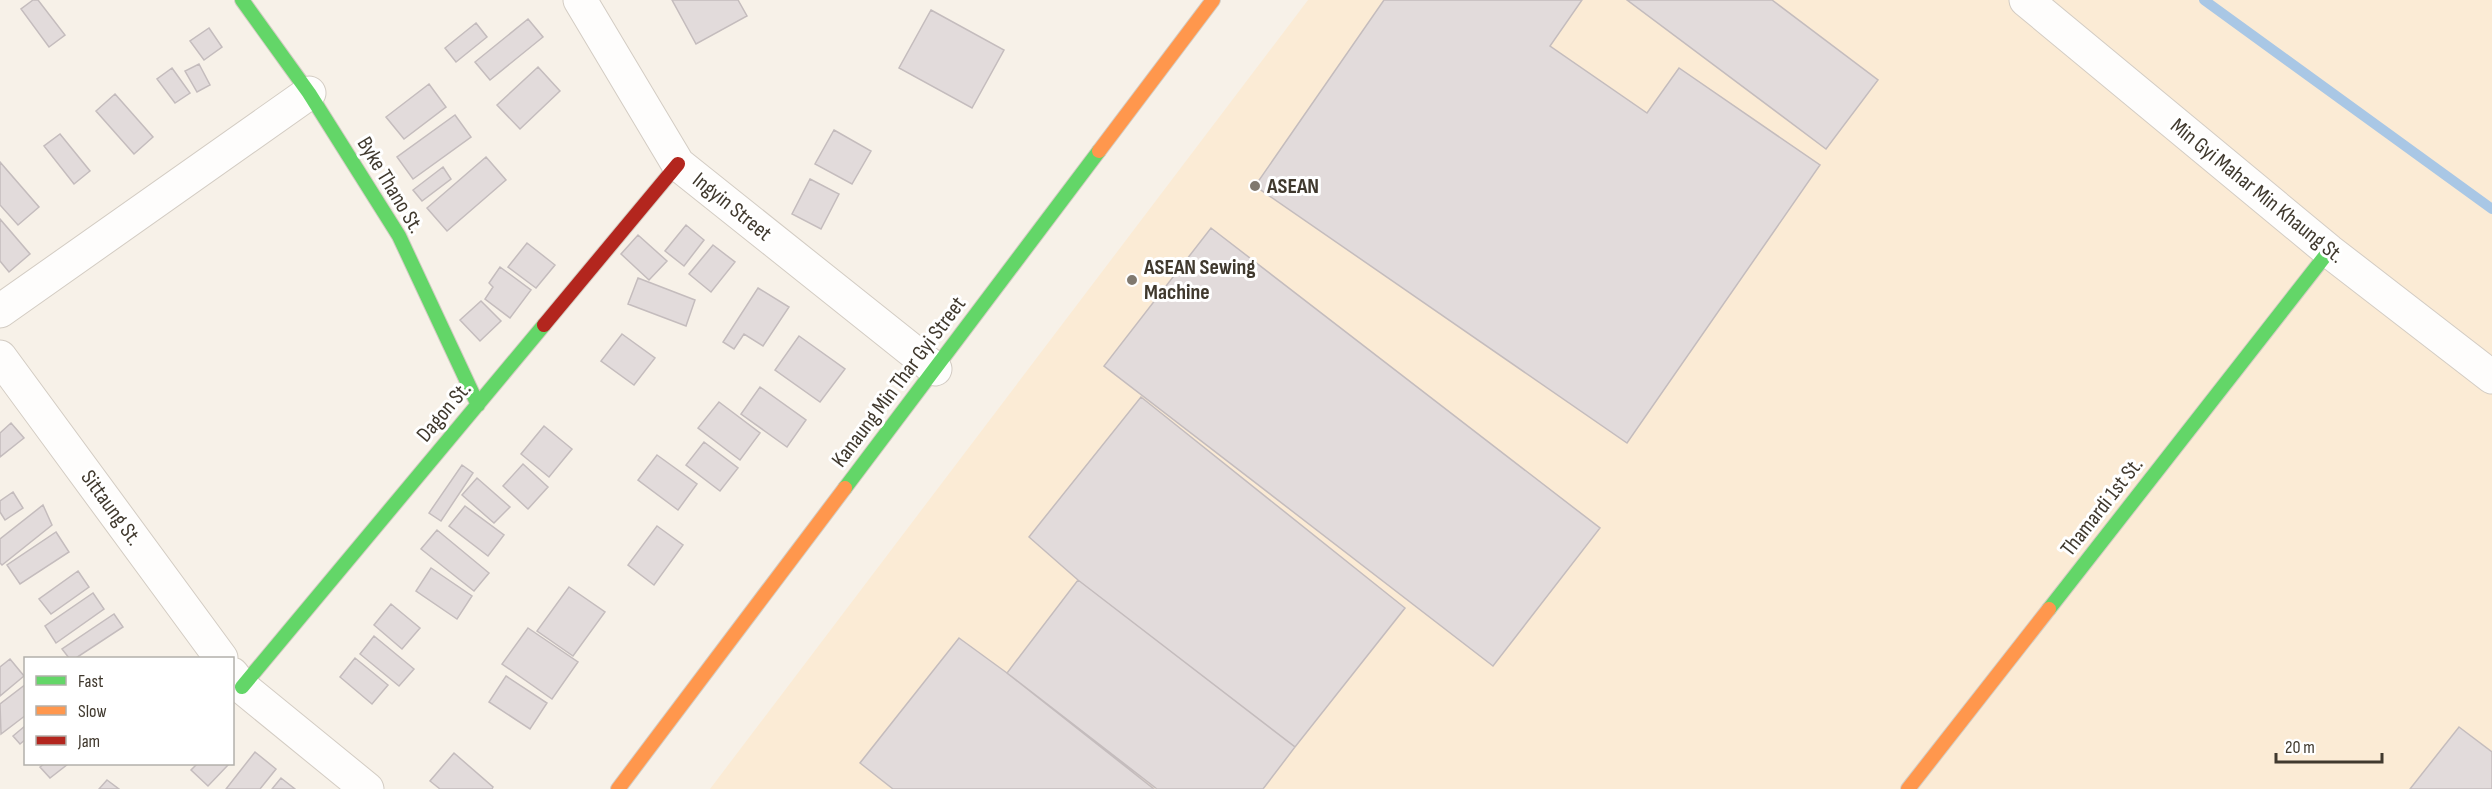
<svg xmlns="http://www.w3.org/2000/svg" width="2492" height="789" font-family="'Sofia Sans Condensed',sans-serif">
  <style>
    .built { fill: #fbebd5 }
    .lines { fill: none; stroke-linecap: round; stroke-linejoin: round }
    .stream { stroke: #a9c7e5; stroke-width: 10 }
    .building { fill: #e2dbdb; stroke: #c4bcbd; stroke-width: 1.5 }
    .street-casing { stroke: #d3ccc3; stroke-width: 35 }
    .fast-casing { stroke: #d3ccc3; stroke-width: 16 }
    .slow-casing { stroke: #d3ccc3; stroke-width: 16 }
    .jam-casing { stroke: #d3ccc3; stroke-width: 16 }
    .street { stroke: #fefdfc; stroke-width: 33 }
    .fast { stroke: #63d668; stroke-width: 14 }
    .slow { stroke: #ff974d; stroke-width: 14 }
    .jam { stroke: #b3261e; stroke-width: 14 }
    .poi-dot { fill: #80796f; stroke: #fff; stroke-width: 2 }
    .labels { text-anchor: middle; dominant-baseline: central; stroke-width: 6; stroke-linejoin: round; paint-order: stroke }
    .street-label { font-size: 22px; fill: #40392e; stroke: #fff }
    .poi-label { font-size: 22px; font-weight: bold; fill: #40392e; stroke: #fff; text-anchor: start }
  </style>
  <rect width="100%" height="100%" fill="#f7f1e8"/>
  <path class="built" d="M1308,0h1184v789h-1782z"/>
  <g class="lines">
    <path class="stream" d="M2204,0l288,209"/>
  </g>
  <path class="building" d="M33,0h5l27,35 -16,12 -28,-38z
    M672,0h66l9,16 -51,28z
    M1384,0h198l-32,46 97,67 32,-45 141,97 -193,278 -372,-257z
    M1627,0h145l106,80 -52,69z
    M931,10l73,40 -32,58 -73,-40z
    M528,19l15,18 -53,43 -15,-18z
    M476,23l11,14 -31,25 -11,-14z
    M209,28l13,19 -18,13 -14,-19z
    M199,64l11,21 -13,7 -12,-21z
    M538,67l22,24 -40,38 -23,-24z
    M172,68l18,25 -15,10 -18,-24z
    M429,84l17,23 -42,32 -18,-22z
    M115,94l38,43 -19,17 -38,-43z
    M455,115l16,22 -58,42 -16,-22z
    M834,130l37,21 -19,33 -37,-20z
    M60,134l30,37 -16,13 -30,-38z
    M486,157l20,23 -59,51 -20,-23z
    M0,162l39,45 -21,18 -18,-20z
    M443,167l8,12 -29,22 -9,-11z
    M810,179l29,15 -18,35 -29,-15z
    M0,219l30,35 -21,18 -9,-11z
    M686,225l18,15 -20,26 -19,-15z
    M1211,228l389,300 -107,138 -389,-300z
    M638,235l29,26 -18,19 -28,-26z
    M527,243l28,22 -19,23 -28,-21z
    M713,245l22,17 -24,30 -22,-18z
    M500,267l31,23 -21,28 -25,-19 8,-12 -4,-4z
    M638,278l57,22 -9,26 -58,-22z
    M758,288l31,19 -26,39 -19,-12 -10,15 -11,-7z
    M481,301l20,20 -21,20 -20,-21z
    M622,334l33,24 -21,27 -33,-24z
    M799,336l46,33 -25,33 -45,-32z
    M760,387l46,33 -19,27 -46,-33z
    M1141,397l264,211 -110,139 -217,-167 -49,-43z
    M719,402l41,31 -20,27 -42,-32z
    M11,423l13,15 -24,19v-24z
    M544,426l28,23 -23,28 -28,-23z
    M704,442l34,26 -18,23 -34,-26z
    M657,455l40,29 -19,26 -40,-30z
    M523,464l25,23 -20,22 -25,-23z
    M462,465l11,8 -32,48 -12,-8z
    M477,478l33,29 -16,16 -32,-28z
    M13,492l10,16 -18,12 -5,-8v-11z
    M43,505l9,20 -50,40 -2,-2v-24z
    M465,506l39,29 -16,21 -39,-30z
    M657,526l26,19 -29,40 -26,-20z
    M437,530l52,43 -15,18 -53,-42z
    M56,532l13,20 -49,32 -13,-19z
    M431,568l41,28 -15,23 -41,-28z
    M78,571l11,16 -38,27 -12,-15z
    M1078,580l217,167 -32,42h-106l-150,-116z
    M569,587l36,25 -32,44 -36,-25z
    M93,593l11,16 -48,34 -11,-17z
    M391,604l29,24 -18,21 -28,-24z
    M114,614l9,13 -47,31h-7l-7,-9z
    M528,628l50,34 -26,37 -50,-35z
    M374,636l40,33 -15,17 -39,-32z
    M959,638l48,35 147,116h-261l-33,-26z
    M355,658l33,27 -16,19 -32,-27z
    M10,659l14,17 -24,20v-29z
    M506,676l41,27 -17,26 -41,-27z
    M26,684v31l-25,19 -1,-30z
    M26,725v14l-6,5 -7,-8z
    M2459,727l33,25v37h-82z
    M255,752l21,17 -16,20h-34z
    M454,753l39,34 -1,2h-52l-10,-8z
    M44,764h24l-18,14 -10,-11z
    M197,764h32l-21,22 -17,-16z
    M281,778l14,11h-23z
    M107,780l12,9h-20z"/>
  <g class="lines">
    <defs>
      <path id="street" d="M580,0l98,164 257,205
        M2026,0l303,251 163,126
        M0,311l309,-218
        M0,357l221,301
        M232,674l10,13 125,102"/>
      <path id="fast" d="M242,0l67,93 90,143 79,169
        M845,488l254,-337
        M2049,609l280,-358
        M242,687l302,-362"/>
      <path id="slow" d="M1099,151l114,-151
        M618,789l227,-301
        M1908,789l141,-180"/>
      <path id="jam" d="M544,325l134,-161"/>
    </defs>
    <use href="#street" class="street-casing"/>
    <use href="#fast" class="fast-casing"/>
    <use href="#slow" class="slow-casing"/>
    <use href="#jam" class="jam-casing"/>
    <use href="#street" class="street"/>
    <use href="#fast" class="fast"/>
    <use href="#slow" class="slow"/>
    <use href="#jam" class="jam"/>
  </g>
  <g class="poi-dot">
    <circle cx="1255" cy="186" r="6"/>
    <circle cx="1132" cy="280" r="6"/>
  </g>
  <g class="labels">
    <g class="street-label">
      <text transform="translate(390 185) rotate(59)">Byke Thano St.</text>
      <text transform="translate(2257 191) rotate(39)">Min Gyi Mahar Min Khaung St.</text>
      <text transform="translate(732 207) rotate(39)">Ingyin Street</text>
      <text transform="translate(899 382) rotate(-53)">Kanaung Min Thar Gyi Street</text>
      <text transform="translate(444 412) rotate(-50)">Dagon St.</text>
      <text transform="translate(2102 507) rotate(-52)">Thamardi 1st St.</text>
      <text transform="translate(111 508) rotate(54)">Sittaung St.</text>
    </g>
    <g class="poi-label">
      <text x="1267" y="186">ASEAN</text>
      <text x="1144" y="267">ASEAN Sewing<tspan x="1144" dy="25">Machine</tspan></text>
    </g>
  </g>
  <rect x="24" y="657" width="210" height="108" fill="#ffffff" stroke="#b3b0ab" stroke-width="1.5"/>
  <rect x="36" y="676" width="30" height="9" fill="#63d668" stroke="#b3b0ab" stroke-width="1.5"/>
  <text x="78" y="687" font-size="18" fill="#40392e">Fast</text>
  <rect x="36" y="706" width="30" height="9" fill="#ff974d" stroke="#b3b0ab" stroke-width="1.5"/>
  <text x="78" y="717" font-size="18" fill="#40392e">Slow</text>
  <rect x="36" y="736" width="30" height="9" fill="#b3261e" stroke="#b3b0ab" stroke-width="1.5"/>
  <text x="78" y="747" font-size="18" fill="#40392e">Jam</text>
  <path d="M2276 753v9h106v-9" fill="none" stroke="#40392e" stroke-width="3"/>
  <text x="2285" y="753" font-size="18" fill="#40392e" stroke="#ffffff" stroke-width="4.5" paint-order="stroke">20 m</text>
</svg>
